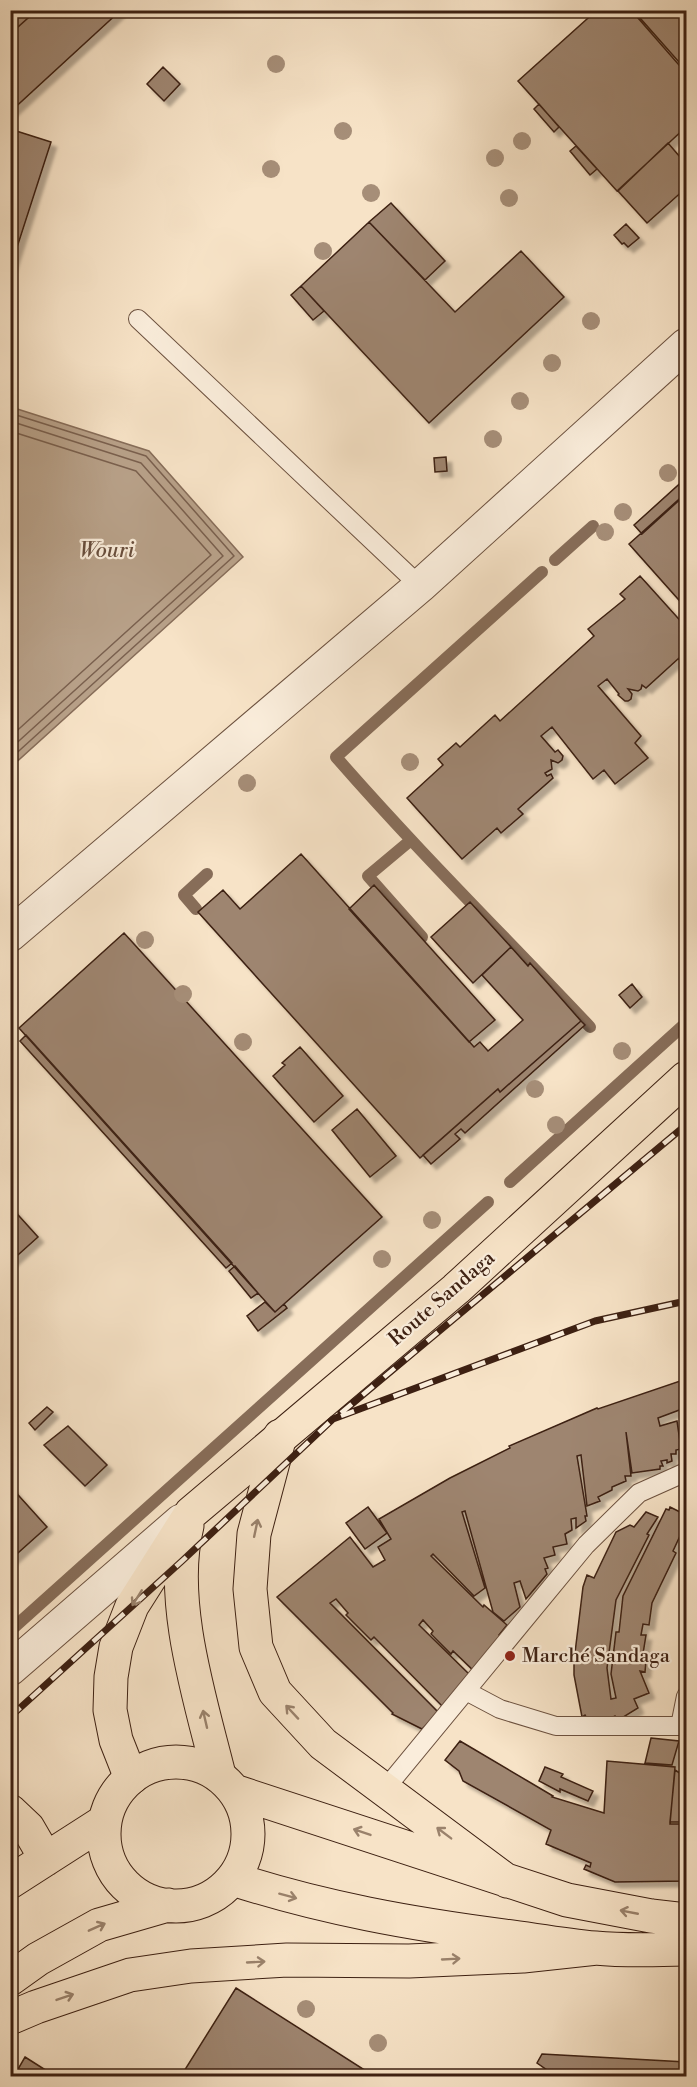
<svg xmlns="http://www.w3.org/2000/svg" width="697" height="2087" font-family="'Libre Bodoni',serif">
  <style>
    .water { fill: #b8a189; stroke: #876d59; stroke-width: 1.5 }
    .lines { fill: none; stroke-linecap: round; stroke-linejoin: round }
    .shore { stroke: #7a604e; stroke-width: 1.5 }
    .stream { stroke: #876d59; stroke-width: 12 }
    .building { fill: #9e8570; stroke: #3d2012; stroke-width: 1.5; filter: url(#shadow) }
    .service-casing { stroke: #6c513f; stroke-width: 20 }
    .minor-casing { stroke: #6c513f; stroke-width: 35 }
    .tertiary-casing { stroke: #6c513f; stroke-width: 35 }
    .primary-casing { stroke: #3d2012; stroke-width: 35 }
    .trunk-casing { stroke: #3d2012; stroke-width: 35 }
    .service { stroke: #faeddb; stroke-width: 18 }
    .minor { stroke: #faeddb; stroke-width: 33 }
    .tertiary { stroke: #faeddb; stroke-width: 33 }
    .primary { stroke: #f7e3c7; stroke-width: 33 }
    .trunk { stroke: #f7e3c7; stroke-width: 33 }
    .rail-casing { stroke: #3d2012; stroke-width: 7 }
    .rail { stroke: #faeddb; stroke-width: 4.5; stroke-dasharray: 14; stroke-linecap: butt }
    .tree { fill: #a68e78 }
    .oneway { stroke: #9a826c }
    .poi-dot { fill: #8f2418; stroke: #faeddb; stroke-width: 2 }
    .labels { text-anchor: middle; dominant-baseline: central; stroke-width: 4.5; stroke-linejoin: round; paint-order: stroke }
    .street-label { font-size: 20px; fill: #3d2012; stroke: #faeddb }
    .poi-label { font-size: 20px; fill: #3d2012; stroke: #faeddb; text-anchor: start }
    .water-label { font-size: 21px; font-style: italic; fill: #684d3c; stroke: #faeddb }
  </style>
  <defs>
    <filter id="shadow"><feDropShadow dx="5.5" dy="5.5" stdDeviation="1.5" flood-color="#0004"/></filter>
  </defs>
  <rect width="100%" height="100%" fill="#f7e3c7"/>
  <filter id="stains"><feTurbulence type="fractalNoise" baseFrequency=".00333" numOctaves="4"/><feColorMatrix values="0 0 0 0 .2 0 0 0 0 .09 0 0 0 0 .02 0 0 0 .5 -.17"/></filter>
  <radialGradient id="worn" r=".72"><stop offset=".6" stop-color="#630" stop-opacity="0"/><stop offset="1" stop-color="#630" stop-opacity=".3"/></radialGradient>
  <path class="water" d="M11,407l138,44 94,106 -232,210z"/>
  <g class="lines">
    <path class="shore" d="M10,413l136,43 88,100 -224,203
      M10,421l131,42 82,93 -213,193
      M10,431l126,40 75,84 -201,182"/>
    <path class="stream" d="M555,560l38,-34
      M542,572l-206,185c81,93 169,180 254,270
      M411,840l-43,36 54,61
      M196,909l-12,-14 23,-21
      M510,1182l176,-159
      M10,1631l478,-429"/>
  </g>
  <path class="building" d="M10,10h27l-27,24z
    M37,10h84l-111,102v-78z
    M597,10h34l55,63v54l-69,64 -99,-110z
    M633,10h53v60z
    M163,67l17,17 -16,17 -17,-17z
    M539,104l20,23 -5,5 -20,-23z
    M10,129l41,13 -41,127z
    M668,143l18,21v24l-39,35 -29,-32z
    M576,146l21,23 -7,6 -20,-24z
    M391,203l54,58 -20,19 -56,-58z
    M369,222l86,90 66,-61 43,46 -135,126 -128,-137z
    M626,224l13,14 -11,9 -4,-4 -2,1 -8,-9z
    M301,286l23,25 -11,9 -22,-25z
    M446,457l1,14 -12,1 -1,-14z
    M686,478v16l-44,40 -8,-9z
    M686,493v115l-57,-64z
    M640,576l46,51v35l-2,2 -5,-6 -33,30 -4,-3 -1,4 -3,2 -10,-2 4,5 -1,5 -3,2h-3l-7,-6 1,-1 -12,-15 -9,7 43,50 -6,7 13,15 -33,26 -11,-14 -11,9 -41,-52 -11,9 14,16 3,-2 5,6 -1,4 -4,3 -7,-3 1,9 -7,4 2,3 4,-2 2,4 -35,31 5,5 -22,19 -4,-5 -35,31 -55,-61 36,-33 -5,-6 18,-16 4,4 35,-32 5,6 94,-85 -6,-7 37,-30 -5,-5z
    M301,854l173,193 6,-5 8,9 35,-31 -41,-45 29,-28 17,19 2,-3 51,58 -81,71 -2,-3 -78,69 -222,-246 25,-22 17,19z
    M374,885l121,135 -26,22 -120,-133z
    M470,902l41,45 -38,36 -42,-46z
    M124,933l258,284 -107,95 -256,-284z
    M632,984l10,13 -12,11 -11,-13z
    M581,1021l4,4 -120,108 -4,-4 -6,5 5,5 -29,25 -8,-9 75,-66 2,3z
    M26,1035l206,228 -6,5 -206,-227z
    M300,1047l43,49 -29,26 -41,-46 12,-11 -3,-2z
    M357,1109l39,47 -26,21 -38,-47z
    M10,1206l28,31 -28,25z
    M235,1266l23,27 -7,5 -22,-27z
    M265,1302l10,10 9,-8 3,4 -29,23 -11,-15z
    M686,1379v33l-2,1 -2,-4 -24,9 2,8 17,-5 4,28 -5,1v4h-5l1,7 -5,2v-3l-6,1 2,5h-3v3l-28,4 -6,-41 5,44h-6l1,5 -14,6v3l-14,7 2,4 -13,5 -6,-51 -4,1 10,60h-2l1,5 -10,7v-10l-5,1 1,11 -7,4 2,10 -14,3 2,8 -11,3 4,10 -3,1 2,5 -21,25 -6,-18 -6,2 6,24 -16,14 -11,-9 -28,-101 -3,1 23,76 -11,8 -41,-42 -2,2 52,51 1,-2 23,20 -8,10 3,3 -26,35 -23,-22 -2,3 -20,-20 2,-3 -10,-11 -4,5 52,51 -29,30 -68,-69 -3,3 -25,-25 2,-2 -12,-14 -6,4 109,110 -17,16 -30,-15 1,-1 -116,-116 73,-60 23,30 12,-7 -7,-13 13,-8 -12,-20 71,-41 60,-30 -1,-2 88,-38 1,1z
    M47,1407l6,5 -18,18 -6,-7z
    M68,1426l39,39 -22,21 -41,-41z
    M10,1486l37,41 -37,33z
    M368,1507l19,26 -22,16 -19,-26z
    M670,1507l16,8 -2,7 2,1 -13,28 3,2 -24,50 -3,22 -6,-1 -2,11h5l-4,25 4,1 -1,11 -5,-1 9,22 -15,6 4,9 -21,13 -2,-5 -23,11 -7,-12 -3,2 -8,-42v-14l9,-74 4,-12 7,3 22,-46 14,-7 4,2 12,-15 12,5 -11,17 2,1 -33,65 -9,68 4,31 5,-1 -5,-24 5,-42h3l4,-36 43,-87 3,1z
    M651,1738l28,3 -7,24 -27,-2z
    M460,1741l93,55 -1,1 52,16 3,-52 68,6 -5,57h16v57l-71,1 -31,-13 2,-4 4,2 1,-4 -45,-19 5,-14 -88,-49 -4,-10 -14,-11z
    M545,1767l18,7 -2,3 32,14 -5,10 -28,-12v3l-21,-11z
    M675,1770l11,7v45h-16z
    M236,1988l138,88h-193z
    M542,2054l144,8v14h-130l-19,-13z
    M25,2057l30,19h-41z"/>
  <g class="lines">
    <defs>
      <path id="service" d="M138,319l282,267
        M466,1691l34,18 56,17h130
        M680,1726l6,-30
        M385,1789l201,-244 53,-52 47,-21"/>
      <path id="minor" d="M10,935l410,-349 266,-241"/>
      <path id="tertiary" d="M10,1669l171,-148"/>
      <path id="primary" d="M187,1526c-19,75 14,176 32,249
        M131,1778l-15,-38 -6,-30 1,-33 5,-30 16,-41 59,-93 265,-224 230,-211"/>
      <path id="trunk" d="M280,1436l-26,98 -4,55 6,58 19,45 48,52 184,137
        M104 1834a72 72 0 1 1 144 0a72 72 0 1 1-144 0Z
        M234,1791l333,109 84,16 35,4
        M10,1811l18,17 18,31
        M233,1879c89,29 179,45 272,57 30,4 60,9 90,12 30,3 61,2 91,1
        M10,1882l95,-61
        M10,1979l28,-20 61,-34 69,-20
        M10,2018l26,-11 94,-32 61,-9 96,-6 122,1 114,-5 74,-8"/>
    </defs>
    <use href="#service" class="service-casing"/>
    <use href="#minor" class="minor-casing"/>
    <use href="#tertiary" class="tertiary-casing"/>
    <use href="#primary" class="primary-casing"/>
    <use href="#trunk" class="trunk-casing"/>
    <use href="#service" class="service"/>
    <use href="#minor" class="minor"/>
    <use href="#tertiary" class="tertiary"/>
    <use href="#primary" class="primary"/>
    <use href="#trunk" class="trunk"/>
    <defs>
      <path id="rail" d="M341,1413l345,-288
        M10,1717l172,-156 151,-142 262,-98 91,-20"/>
    </defs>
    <use href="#rail" class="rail-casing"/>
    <use href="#rail" class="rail"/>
  </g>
  <g class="tree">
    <circle cx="276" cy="64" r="9"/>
    <circle cx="343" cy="131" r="9"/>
    <circle cx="522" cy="141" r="9"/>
    <circle cx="495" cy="158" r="9"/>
    <circle cx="271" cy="169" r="9"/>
    <circle cx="371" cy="193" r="9"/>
    <circle cx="509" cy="198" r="9"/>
    <circle cx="323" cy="251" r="9"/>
    <circle cx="591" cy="321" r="9"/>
    <circle cx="552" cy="363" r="9"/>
    <circle cx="520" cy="401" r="9"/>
    <circle cx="493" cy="439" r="9"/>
    <circle cx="668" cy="473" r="9"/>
    <circle cx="623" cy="512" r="9"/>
    <circle cx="605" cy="532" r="9"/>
    <circle cx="410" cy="762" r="9"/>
    <circle cx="247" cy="783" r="9"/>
    <circle cx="145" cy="940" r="9"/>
    <circle cx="183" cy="994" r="9"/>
    <circle cx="243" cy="1042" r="9"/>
    <circle cx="622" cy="1051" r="9"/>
    <circle cx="535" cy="1089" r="9"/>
    <circle cx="556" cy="1125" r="9"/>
    <circle cx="432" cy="1220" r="9"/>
    <circle cx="382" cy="1259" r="9"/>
    <circle cx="306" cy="2009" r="9"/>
    <circle cx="378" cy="2043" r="9"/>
  </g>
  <defs><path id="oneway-shaft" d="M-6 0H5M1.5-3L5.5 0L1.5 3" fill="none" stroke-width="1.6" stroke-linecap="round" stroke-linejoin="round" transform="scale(1.5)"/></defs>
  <g class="oneway">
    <use href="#oneway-shaft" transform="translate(256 1528) rotate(-78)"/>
    <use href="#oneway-shaft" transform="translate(137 1598) rotate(122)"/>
    <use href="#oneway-shaft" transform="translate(292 1712) rotate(-133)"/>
    <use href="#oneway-shaft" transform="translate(205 1719) rotate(-103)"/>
    <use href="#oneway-shaft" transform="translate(362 1832) rotate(-161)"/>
    <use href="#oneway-shaft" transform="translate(444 1833) rotate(-143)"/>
    <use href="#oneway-shaft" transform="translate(288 1896) rotate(15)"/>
    <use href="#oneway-shaft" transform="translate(629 1912) rotate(-169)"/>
    <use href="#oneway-shaft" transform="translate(97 1927) rotate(-24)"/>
    <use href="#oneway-shaft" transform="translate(451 1959) rotate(-3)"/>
    <use href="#oneway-shaft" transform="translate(256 1962) rotate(-3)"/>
    <use href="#oneway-shaft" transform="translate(65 1997) rotate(-19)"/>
  </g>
  <circle class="poi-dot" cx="510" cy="1656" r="6"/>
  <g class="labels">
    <g class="street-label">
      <text transform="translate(442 1299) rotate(-41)">Route Sandaga</text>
    </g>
    <g class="poi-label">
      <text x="522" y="1656">Marché Sandaga</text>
    </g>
    <g class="water-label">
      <text x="107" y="551">Wouri</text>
    </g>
  </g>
  <rect width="697" height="2087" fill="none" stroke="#f7e3c7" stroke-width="36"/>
  <rect x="12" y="12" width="673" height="2063" fill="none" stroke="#3d2012" stroke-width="3"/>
  <rect x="18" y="18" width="661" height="2051" fill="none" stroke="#3d2012" stroke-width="1.5"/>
  <rect width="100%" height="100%" filter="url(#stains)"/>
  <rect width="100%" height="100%" fill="url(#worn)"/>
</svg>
